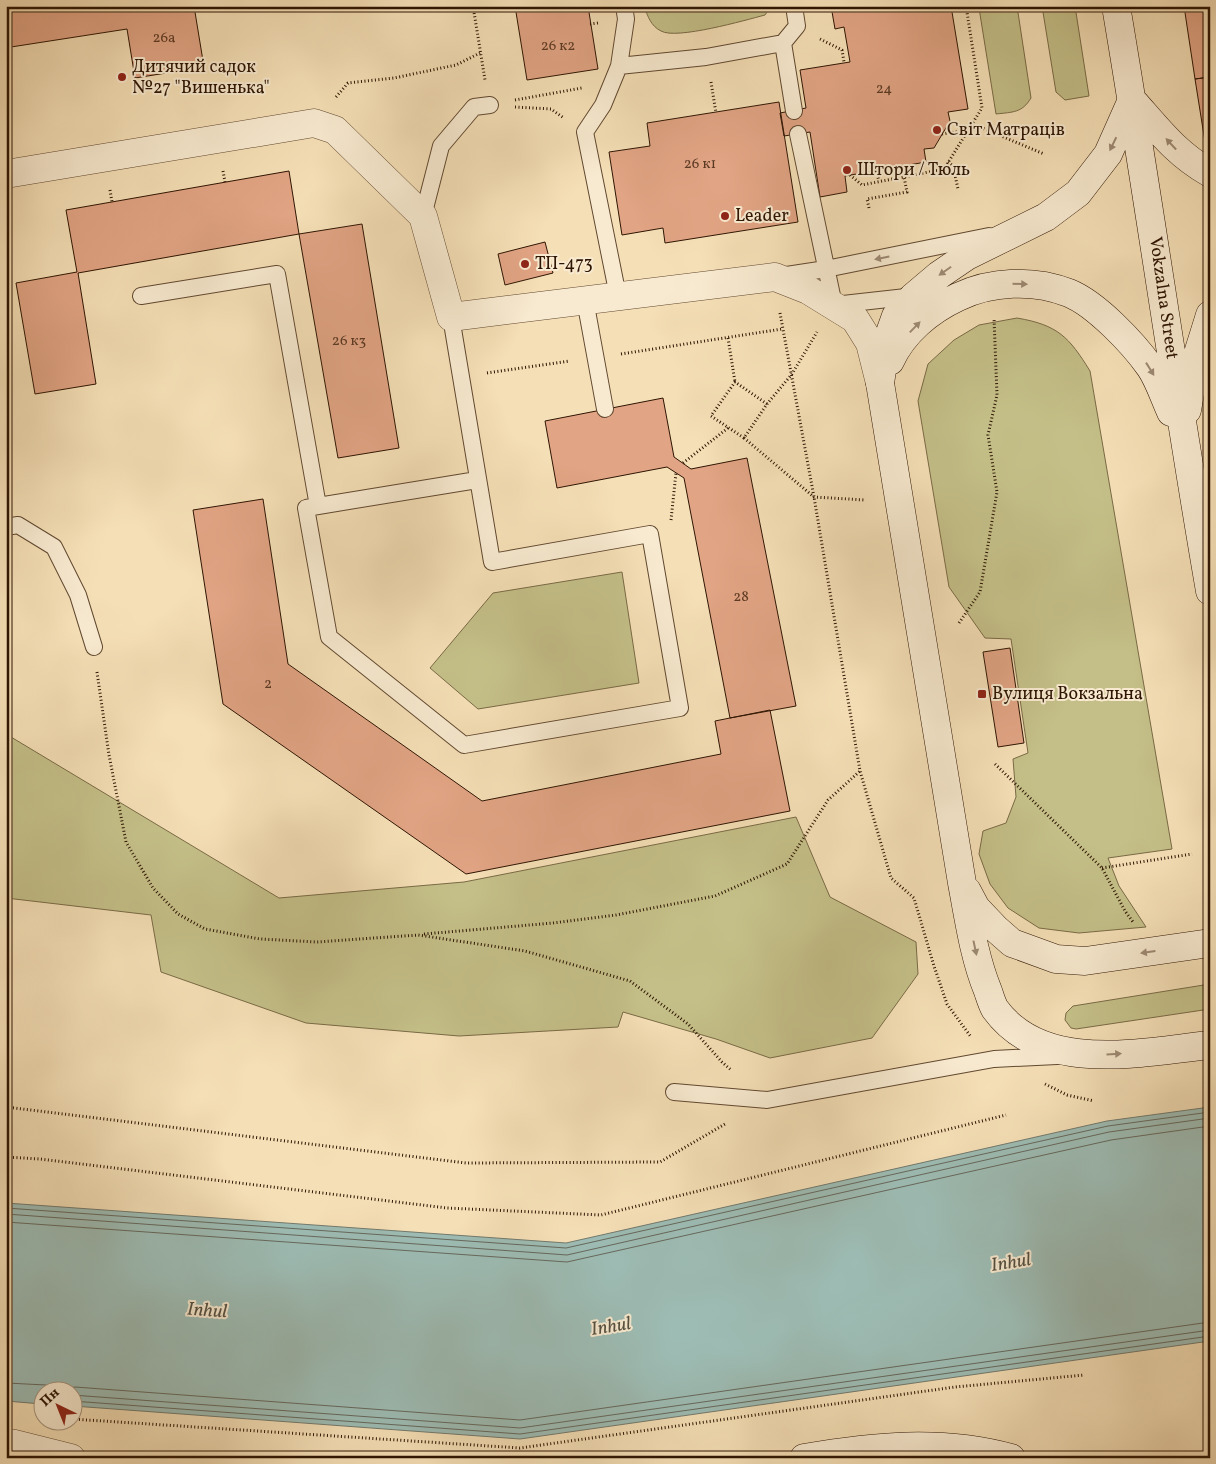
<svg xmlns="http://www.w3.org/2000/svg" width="1216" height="1464" font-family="Vollkorn,serif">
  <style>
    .green { fill: #c4bf88; stroke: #796a46 }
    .water { fill: #9dbcb4; stroke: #71796d }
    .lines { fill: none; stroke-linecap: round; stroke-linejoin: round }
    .shore { stroke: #66685c; stroke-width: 1 }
    .building { fill: #e1a484; stroke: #2e1503 }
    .service-casing { stroke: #604830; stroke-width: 18 }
    .minor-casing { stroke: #604830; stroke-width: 29 }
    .secondary-casing { stroke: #2e1503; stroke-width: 29 }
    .path { stroke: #2e1503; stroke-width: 3; stroke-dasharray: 1 2.5; stroke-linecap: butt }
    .service { stroke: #f8ead0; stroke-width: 16 }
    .minor { stroke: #f8ead0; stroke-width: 28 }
    .secondary { stroke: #f8ead0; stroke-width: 28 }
    .oneway { fill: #9d8a74 }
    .poi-dot { fill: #8f2418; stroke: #f8ead0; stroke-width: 2 }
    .labels { text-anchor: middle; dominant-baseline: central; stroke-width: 4; stroke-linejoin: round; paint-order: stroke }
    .number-label { font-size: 15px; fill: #5b3923 }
    .poi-label { font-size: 18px; fill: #2e1503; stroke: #f8ead0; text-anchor: start }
    .street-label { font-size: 18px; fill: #2e1503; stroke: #f8ead0 }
    .water-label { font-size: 19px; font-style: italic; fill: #554f41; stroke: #f8ead0 }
  </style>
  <rect width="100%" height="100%" fill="#f5dfb6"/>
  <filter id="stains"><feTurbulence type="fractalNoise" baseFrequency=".004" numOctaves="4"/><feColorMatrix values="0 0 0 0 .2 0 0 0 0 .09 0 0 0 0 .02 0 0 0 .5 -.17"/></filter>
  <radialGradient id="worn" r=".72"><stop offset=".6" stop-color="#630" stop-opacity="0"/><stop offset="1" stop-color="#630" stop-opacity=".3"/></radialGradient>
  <path class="green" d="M644,6h127l-6,9c-19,5 -89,25 -104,16 -10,-5 -13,-14 -17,-25z
    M985,6h32l14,92c-9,15 -18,14 -35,16l-17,-106z
    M1042,6h33l14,90 -24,4 -9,-8z
    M1017,318c41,7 52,19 73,53l82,478 -64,9 11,28 27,41 -67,6 -40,-5 -31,-20 -18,-24 -11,-30 4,-23 23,-8 10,-26 -3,-38 15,-6 -17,-114 -26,-1 -36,-51 -31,-186 10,-37 26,-24 25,-15z
    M622,572l17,111 -161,26 -48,-41 63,-75z
    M6,734l273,164 185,-16 332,-65 34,80 86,45 2,32 -46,64 -102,20 -54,-19 -93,-27 -5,15 -159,9 -153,-13 -145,-51 -10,-57 -145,-17z
    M1210,984v25l-134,20 -5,-1 -6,-8 1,-7 7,-7z"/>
  <path class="water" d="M1210,1107v234l-690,98 -447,-33 -1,-14h-30v12l-36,-3v-198l560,40 541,-122z"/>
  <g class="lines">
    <path class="shore" d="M6,1208l560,40 542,-122 102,-14
      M6,1214l561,41 542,-123 101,-14
      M6,1222l561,40 544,-122 99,-14
      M6,1383l40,2 10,7
      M62,1392l7,-4 6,-1 445,33 690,-98
      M72,1395l448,33 690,-98
      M72,1401l448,33 690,-98"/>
  </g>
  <path class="building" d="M6,6h188l10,61 -69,11 -8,-49 -116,18 -5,-30z
    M515,6h73l10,63 -71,11z
    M831,6h120l17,103 -20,3 2,9 -16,27 -10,1 2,13 -81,14 2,16 -27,5 -10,-65 -26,4 -4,-23 26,-5 -6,-38 50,-8 -6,-35 -9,2z
    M1184,6h26v71l-15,2z
    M1210,77v66l-5,-1 -10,-63z
    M779,102l19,120 -133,21 -2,-15 -41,7 -13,-83 41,-6 -3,-23z
    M289,171l10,63 -221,39 18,111 -61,10 -19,-111 61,-11 -11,-62z
    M362,224l37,224 -61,10 -39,-224z
    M545,242l8,31 -48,12 -7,-31z
    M663,398l11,59 17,12 56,-11 49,248 -66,12 -46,-240 -17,-11 -110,21 -12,-67z
    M263,499l25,165 194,137 239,-47 -6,-33 55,-11 20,101 -324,63 -243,-170 -30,-194z
    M1010,648l14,95 -26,4 -15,-95z"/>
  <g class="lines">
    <defs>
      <path id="service" d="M624,6l2,13 -7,47 87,-9 77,-14 14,-17 -3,-20
        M783,43l11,68
        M798,134l36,171 81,-9
        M423,216l18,-70 33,-39 16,-2
        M780,276l46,-7 163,-33
        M141,296l136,-22 41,232
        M618,296l-33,-164 18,-27 16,-39
        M585,300l20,109
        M451,317l41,245 158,-28 30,174 -216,37 -135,-108 -23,-129 171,-28
        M6,527l12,-2 36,22 24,48 16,52
        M674,1092l93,8 227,-41 63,-3"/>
      <path id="minor" d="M6,174l308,-51 21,7 88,86 28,101 324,-40 33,13 47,29 15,24 10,40
        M6,1443l9,1 56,14"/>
      <path id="secondary" d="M1116,6c33,195 60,390 94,585
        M1132,100l-24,54 -30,39 -32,24 -79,39 -28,19 -26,22 -17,19 -10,28 -6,39 82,500c7,37 12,74 26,108 2,6 4,13 7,18 48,66 146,43 215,36
        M1132,100c26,29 43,53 78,73
        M890,361c13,-29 40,-51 68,-64 33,-16 76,-18 111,-4 27,11 64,50 81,74 9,13 14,30 21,45
        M1187,410l9,-50 14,-45
        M967,891l9,17 19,20 17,15 44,16 29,2 125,-18
        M804,1458c69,-12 138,-19 207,0"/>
    </defs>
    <use href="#service" class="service-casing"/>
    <use href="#minor" class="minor-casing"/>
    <use href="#secondary" class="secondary-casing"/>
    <path class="path" d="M473,6l12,74
      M590,24l8,-1
      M820,39l22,11 2,12
      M711,82l5,31
      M336,97l12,-14 46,-5 62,-13 24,-12
      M515,100l67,-12
      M515,107l36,2 13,9
      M942,134l40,-6 62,26
      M948,162l5,4 5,23
      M223,171l2,11
      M876,171l3,10
      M850,175l12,10 82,-16 38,-61 -16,-102
      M110,190l2,12
      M869,208l-2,-9 40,-7 -3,-15
      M780,313l34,184 46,274 31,107 23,20 20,68 13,38 24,33
      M728,338l7,44
      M621,354l161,-25
      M487,373l83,-12
      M767,404l-32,-22 -24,34 33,22 23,-34 25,-30 25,-42
      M744,438l70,59 51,3
      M683,463l45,-35
      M671,520l5,-47
      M959,623l21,-31 17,-100 -9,-57 9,-40 -3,-77
      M97,672l12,83 17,87 27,46 25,26 27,15 55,10 57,3 101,-7 107,16 105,30 58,43 34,38 9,8
      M995,764l107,104 23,43 8,11
      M1102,868l90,-14
      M424,934l129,-11 63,-8 99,-19 72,-32 41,-64 32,-29
      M1045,1084l22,11 27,6
      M6,1107l460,56 194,-1 65,-38
      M6,1157l34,2 407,49 154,7 405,-100
      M72,1419l448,29 435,-61 129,-12"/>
    <use href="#service" class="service"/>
    <use href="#minor" class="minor"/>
    <use href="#secondary" class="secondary"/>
  </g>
  <defs><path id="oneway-solid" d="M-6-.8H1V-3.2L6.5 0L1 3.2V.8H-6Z" transform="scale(1.25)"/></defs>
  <g class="oneway">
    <use href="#oneway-solid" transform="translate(1113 144) rotate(116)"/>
    <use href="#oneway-solid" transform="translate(1171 144) rotate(-133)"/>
    <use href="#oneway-solid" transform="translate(882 258) rotate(169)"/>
    <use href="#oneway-solid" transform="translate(945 271) rotate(145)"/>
    <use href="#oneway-solid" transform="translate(1020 284) rotate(2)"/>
    <use href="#oneway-solid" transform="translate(915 327) rotate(-46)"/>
    <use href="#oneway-solid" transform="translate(1150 369) rotate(58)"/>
    <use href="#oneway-solid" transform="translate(975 948) rotate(78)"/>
    <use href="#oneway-solid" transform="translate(1148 952) rotate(172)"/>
    <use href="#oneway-solid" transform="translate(1114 1054) rotate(-3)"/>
  </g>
  <g class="poi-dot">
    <circle cx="122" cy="77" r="5"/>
    <circle cx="937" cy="130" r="5"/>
    <circle cx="847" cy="170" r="5"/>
    <circle cx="725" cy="216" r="5"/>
    <circle cx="525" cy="264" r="5"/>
    <rect x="977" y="689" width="10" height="10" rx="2.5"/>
  </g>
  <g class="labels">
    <g class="number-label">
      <text x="164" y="38">26а</text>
      <text x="558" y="46">26 к2</text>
      <text x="884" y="89">24</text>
      <text x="700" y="164">26 к1</text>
      <text x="349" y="341">26 к3</text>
      <text x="741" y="597">28</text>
      <text x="268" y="684">2</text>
    </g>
    <g class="poi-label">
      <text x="132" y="67">Дитячий садок<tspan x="132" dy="21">№27 "Вишенька"</tspan></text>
      <text x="947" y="130">Світ Матраців</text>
      <text x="857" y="170">Штори / Тюль</text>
      <text x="735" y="216">Leader</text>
      <text x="535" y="264">ТП-473</text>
      <text x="992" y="694">Вулиця Вокзальна</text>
    </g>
    <g class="street-label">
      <text transform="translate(1163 298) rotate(82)">Vokzalna Street</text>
    </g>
    <g class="water-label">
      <text transform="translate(1011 1263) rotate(-9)">Inhul</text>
      <text transform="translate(207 1311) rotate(4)">Inhul</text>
      <text transform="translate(611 1327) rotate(-9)">Inhul</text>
    </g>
  </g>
  <rect width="1216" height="1464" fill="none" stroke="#f5dfb6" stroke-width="25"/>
  <rect x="8" y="8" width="1201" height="1449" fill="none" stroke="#2e1503" stroke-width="2.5"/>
  <rect x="12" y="12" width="1191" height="1439" fill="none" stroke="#2e1503"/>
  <g transform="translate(58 1406) rotate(317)"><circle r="24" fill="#f8ead0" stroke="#a7957e"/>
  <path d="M0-4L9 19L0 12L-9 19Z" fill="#8f2418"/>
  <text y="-8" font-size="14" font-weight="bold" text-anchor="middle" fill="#2e1503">Пн</text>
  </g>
  <rect width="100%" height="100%" filter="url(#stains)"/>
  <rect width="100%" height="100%" fill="url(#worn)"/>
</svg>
